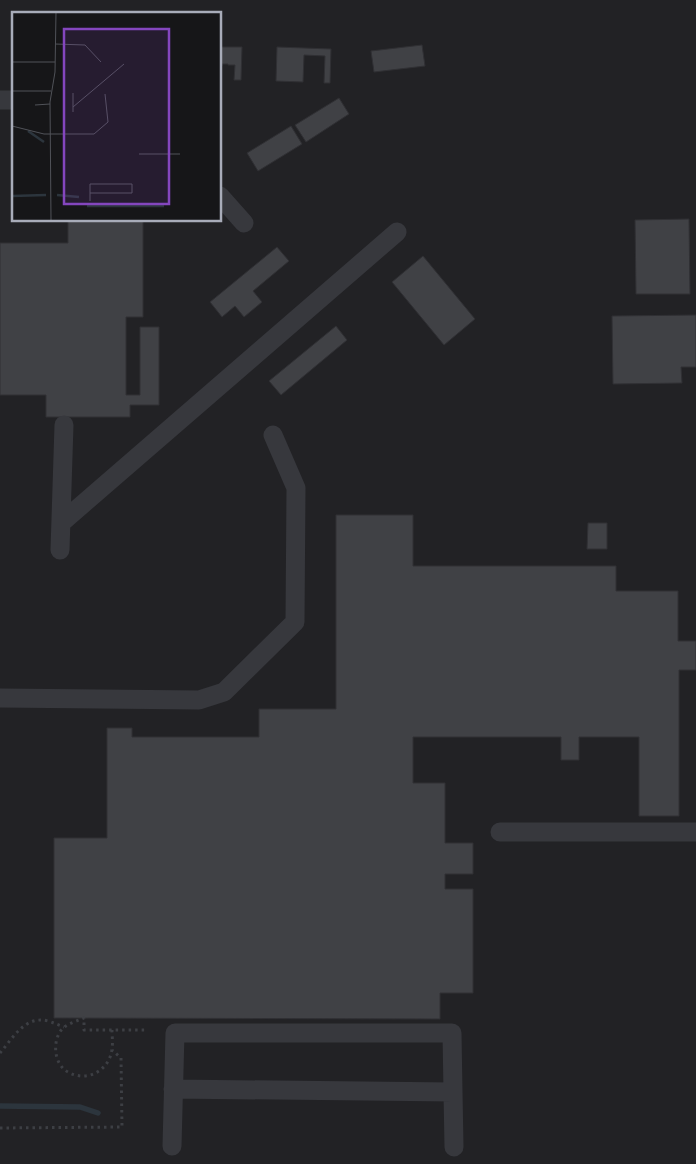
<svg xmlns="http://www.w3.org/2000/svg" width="696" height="1164" font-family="'PT Sans',sans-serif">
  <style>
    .built { fill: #222225; fill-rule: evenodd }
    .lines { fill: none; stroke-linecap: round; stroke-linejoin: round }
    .stream { stroke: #2c353d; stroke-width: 5.5 }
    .building { fill: #404145; stroke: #303034 }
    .path { stroke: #3d3f44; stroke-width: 3; stroke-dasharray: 2.5 4; stroke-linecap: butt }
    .minor { stroke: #37383d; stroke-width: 19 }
    .inset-river { fill: none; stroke: #2c353d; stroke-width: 2.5 }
    .inset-road { fill: none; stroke: #505258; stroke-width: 1 }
    .view { fill: #8446be; fill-opacity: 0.15; stroke: #8446be; stroke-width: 2.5 }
    .inset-edge { fill: none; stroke: #a8acb9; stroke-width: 2.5 }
  </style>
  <rect width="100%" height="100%" fill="#161618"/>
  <path class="built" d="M0,0h696v1164h-696zM14,14h206v206h-206z"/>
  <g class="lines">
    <path class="stream" d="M0,1106l80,1 18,6"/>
  </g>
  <path class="building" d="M422,45l3,21 -51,6 -3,-21z
    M220,47h22l-1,33h-7l1,-15h-7v-1h-6v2h-2z
    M277,47l54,2 -1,34h-6l1,-27 -21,-1 -1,27 -27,-1z
    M339,98l10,16 -43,28 -11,-17z
    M291,126l11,18 -44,27 -11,-18z
    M689,219l1,75h-54l-1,-74z
    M68,221h75v96h-17v78h14v-68h19v78h-29v12h-84v-22h-46v-152h68z
    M277,247l12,14 -36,30 9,11 -18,15 -9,-11 -13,11 -12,-15z
    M423,256l52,63 -31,26 -52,-63z
    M696,315v52h-15l1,16 -69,1 -1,-68z
    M336,326l11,14 -66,55 -12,-14z
    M336,515h77v51h203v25h62v50h18v29h-17v146h-40v-79h-60v23h-18v-23h-148v46h32v60h28v31h-28v15h28v104h-33v26l-386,-1v-180h53v-110h25v9h127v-28h77z
    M588,523h19v26h-20z"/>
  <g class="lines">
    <path class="path" d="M112,1030c0,6 1,13 0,19 -2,21 -25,34 -44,23 -15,-8 -16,-33 -5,-44 6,-5 14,-7 21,-10v12h62
      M0,1053c13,-15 25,-38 48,-32 6,2 11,4 16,6
      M0,1128l122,-1 -1,-69 -9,-8"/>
    <path class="minor" d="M0,100h14
      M220,196l24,27
      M61,523l336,-291
      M60,550l4,-125
      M0,698l199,2 25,-8 71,-70 1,-134 -23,-53
      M500,832h196
      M453,1092l1,55
      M172,1146c1,-38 2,-75 3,-113h277l1,59 -280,-3"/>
  </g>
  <g transform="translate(12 12)">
    <rect width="209" height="209" fill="#161618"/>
    <path class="inset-river" d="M16,119l16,11M45,183l22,2M0,184l34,-1M75,194h77"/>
    <path class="inset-road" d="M43,32l30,1 16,17M0,50h43M0,79h39M23,93l15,-1M61,95l51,-43M61,100v-19M0,114l32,8h50l14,-12 -3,-28M127,142h41M78,189v-17h42v9h-42M39,208l-1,-118 5,-30 1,-60"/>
    <path class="view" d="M52,17h105v175h-105z"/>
    <rect width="209" height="209" class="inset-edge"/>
  </g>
</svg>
